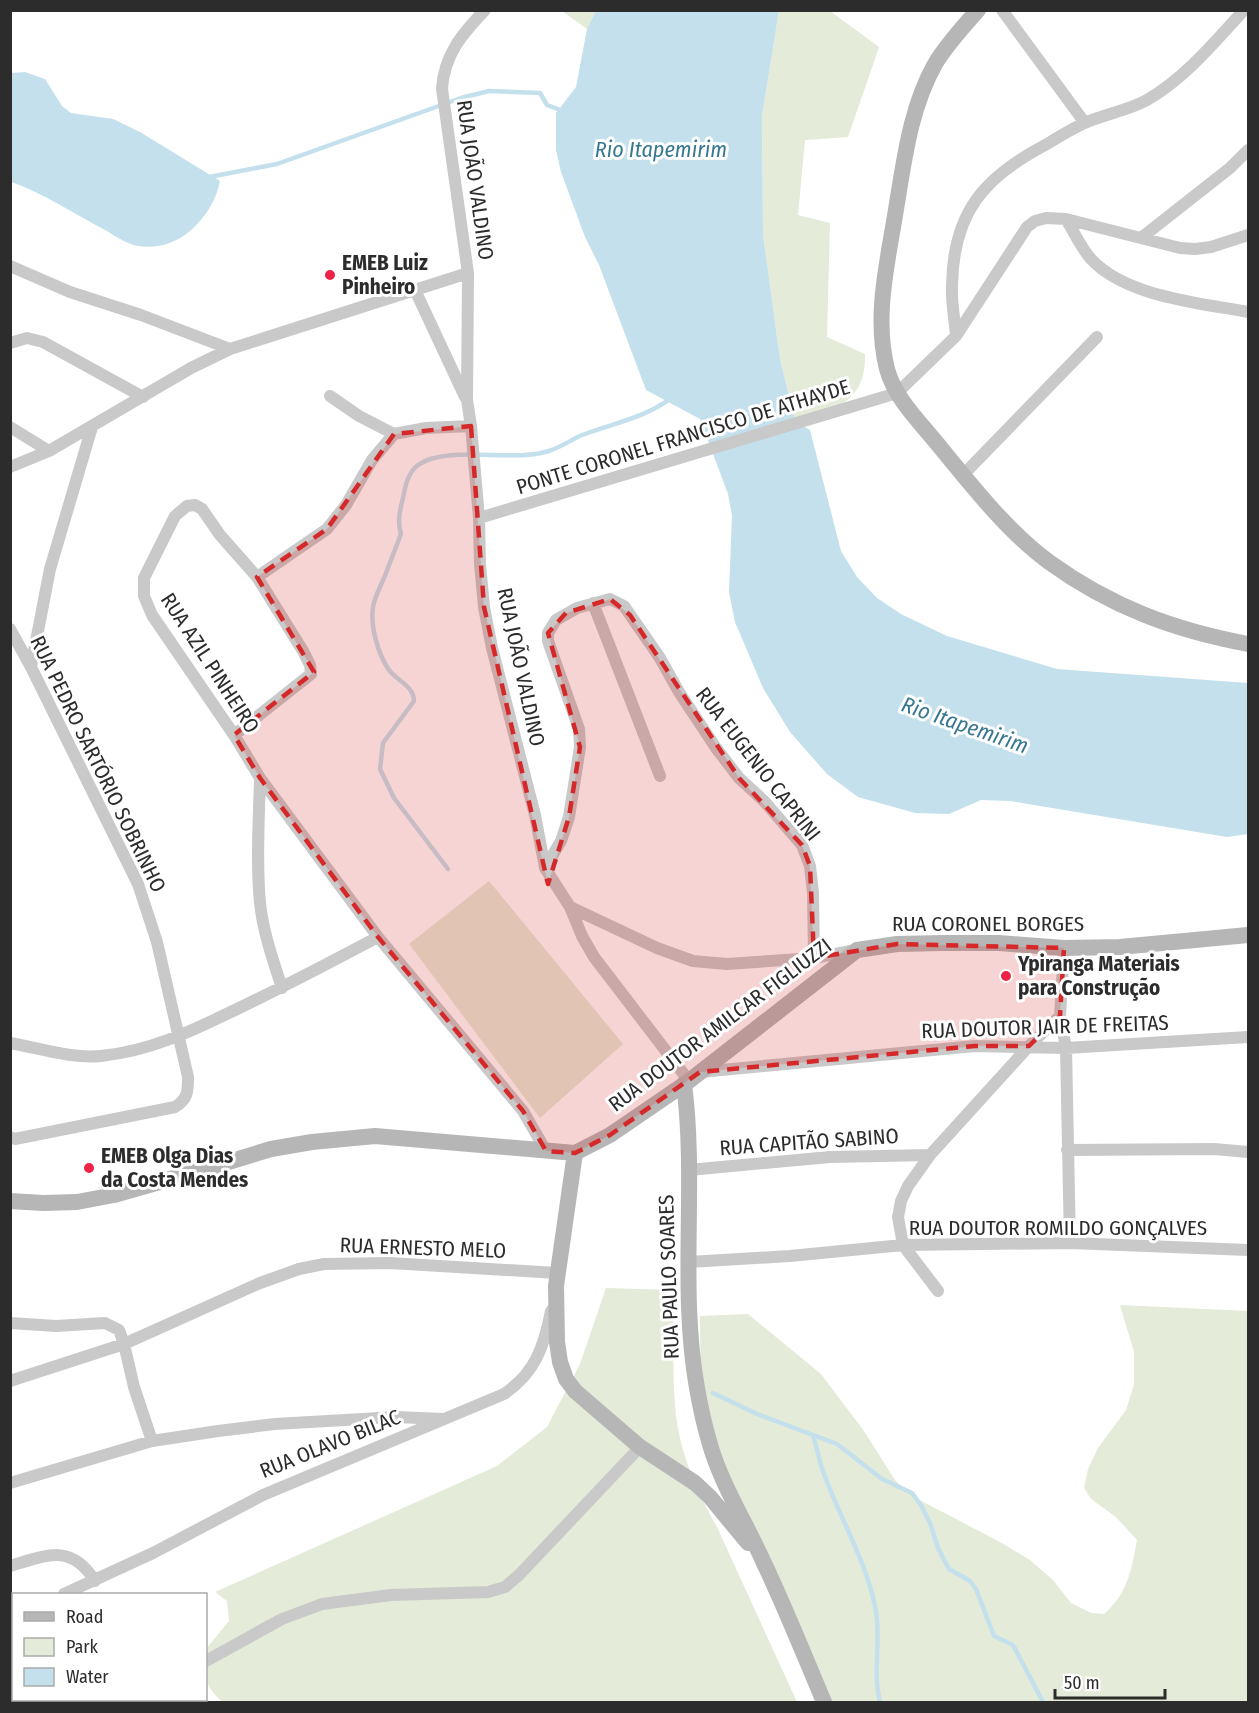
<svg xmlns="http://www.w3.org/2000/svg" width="1259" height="1713" font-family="'Fira Sans Condensed',sans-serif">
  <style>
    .green { fill: #e4ebd8 }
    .water { fill: #c3e0ec }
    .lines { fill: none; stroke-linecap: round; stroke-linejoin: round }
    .stream { stroke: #c3e0ec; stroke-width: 4.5 }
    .street { stroke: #c9c9c9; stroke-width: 12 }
    .secondary { stroke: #b6b6b6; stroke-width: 16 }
    .marked { fill: #d62828; fill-opacity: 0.2; stroke: #d62828; stroke-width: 4.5; stroke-dasharray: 12 8; stroke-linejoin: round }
    .poi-dot { fill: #ee2347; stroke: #fff; stroke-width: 2 }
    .labels { text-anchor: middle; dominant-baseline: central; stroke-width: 6; stroke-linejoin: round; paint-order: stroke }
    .street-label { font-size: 21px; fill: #2c2c2c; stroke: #fff }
    .poi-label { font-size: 21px; font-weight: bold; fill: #2c2c2c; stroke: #fff; text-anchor: start }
    .water-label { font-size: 22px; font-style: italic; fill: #377791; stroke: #fff }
  </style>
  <rect width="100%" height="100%" fill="#fff"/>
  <path class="green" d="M562,11h34l-9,18z
    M779,11h51l49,36 -31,90 -43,3 -7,75 32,8 -3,114 38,17c1,51 -31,54 -70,67l-15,-62 -17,-125 -1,-118z
    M489,881l134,163 -83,74 -131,-174z
    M606,1288l67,2c1,38 -1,77 2,115 3,44 21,85 42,122l80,175h-574c-21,-17 -17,-28 -17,-53l23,-28 -2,-20 -12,-9 282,-126 50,-39 33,-63z
    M1120,1305l128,6v391h-422l-86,-188 -39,-109 -1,-89 48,-2 73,60 43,57 31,49 17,16 88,46 30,18 23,20 18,23 20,10 13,1c24,-21 27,-43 33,-74l-21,-23 -25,-18 -7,-11 4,-19 10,-21 28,-38 8,-26v-32z"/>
  <path class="water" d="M596,11h183l-17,105 1,118 17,125 15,62 15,9 31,121 16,26 20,21 24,16 46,22 110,33 191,14v151l-21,3 -217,-36 -29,-1 -32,14 -34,-1 -57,-16 -31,-23 -37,-42 -27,-44 -28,-66 -6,-30 3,-77 -4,-21 -28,-75 -54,-29 -47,-125 -14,-28 -24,-65 -5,-22v-37l20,-26 11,-58z
    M25,72l20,7 17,27 9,7 42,6 27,13 80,49c-4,20 -15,37 -30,50 -14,12 -33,18 -52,15 -11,-2 -23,-10 -33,-16 -31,-16 -61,-37 -94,-48v-109z"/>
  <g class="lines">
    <path class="stream" d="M209,177l68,-13 184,-66 28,-7 51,2 7,12 16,6
      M448,869l-54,-71 -14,-29 3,-26 31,-42c0,-15 -17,-20 -25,-31 -11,-16 -19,-44 -16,-63 2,-12 9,-23 13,-34 5,-13 10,-26 15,-39 -4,-13 -1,-24 2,-36 2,-11 5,-26 15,-33 30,-21 95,-2 131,-14 12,-4 22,-11 33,-16 29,-11 65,-18 89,-37
      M713,1393l44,21 80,30 45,35 30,14 9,12 9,18 8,25 11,21 21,12 6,8 18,47 19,9 30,57
      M813,1436c4,11 6,24 10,35 16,46 42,87 52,135 7,31 -3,65 5,96"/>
    <path class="street" d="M485,10c-23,24 -41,45 -43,79l26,184 -1,127 4,26 8,92 1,46 4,43 8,41 43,167 10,53 25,39 87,41 36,13 34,3 87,-6 42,-8
      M1002,10l83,113
      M1066,219c8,13 15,29 25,40 35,38 110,44 157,53
      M1141,238l89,-70 18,-18
      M10,266l60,26 71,23 89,34
      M415,290l50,107
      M956,336c-1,-16 -5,-33 -4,-50 1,-74 32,-109 95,-142 13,-8 26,-16 40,-22 19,-8 42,-12 60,-22 38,-22 67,-57 97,-90
      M10,343l17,-5 16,4 100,55
      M330,396l29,20 35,18 32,-6 45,-2
      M10,427l39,24
      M10,467l39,-16 142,-83 39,-19 238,-76
      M963,475l134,-138
      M479,518l418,-125 59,-57 71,-109 8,-6 11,-3 20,1 114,29 15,1 16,-2 37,-12
      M257,577l70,-48 19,-24 26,-45 22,-26
      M593,603l67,173
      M10,629l21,38 107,217 19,58 31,135c0,14 0,22 -13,30l-160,32 -5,-2
      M31,667l19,-98 42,-142
      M234,735l77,-61 -1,-9 -7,-14 -46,-74 -37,-42 -18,-26 -7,-4 -8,1 -12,10 -31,62v18l8,19 82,120 26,43 118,159 145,174 23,40
      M260,778c-1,41 -4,84 0,125 3,29 13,57 22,85
      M545,868l16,-27 8,-24 11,-70 -1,-18 -31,-88v-8l8,-13 21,-12 33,-9 14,7 36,52 19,34 37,56 23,30 25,23 38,44 8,21 3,27 1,65
      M570,907l12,29 12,21 95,124
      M1064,948l-4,68 6,32 4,195
      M10,1043c29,5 62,16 91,13 49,-5 91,-25 134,-46 48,-23 96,-48 143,-73
      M700,1072l275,-26 91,2 182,-11
      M1067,1150l147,-1 34,3
      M689,1170l141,-13 100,-2
      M689,1262l101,-6 113,-11 167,-2 178,7
      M938,1291l-35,-46 -5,-28 3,-16 7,-15 22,-31 99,-109 31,-30
      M10,1323l46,3 49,-3 14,7 5,14 10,43 18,54
      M10,1381l114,-37 136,-61 39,-14 25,-5 66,-1 167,10
      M10,1483l142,-42 66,-10 57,-7 122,-7 46,2
      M10,1566c37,-11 61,-23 85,15
      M64,1594l89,-41 110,-58 241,-101c31,-21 40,-47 47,-83
      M10,1618l4,-1
      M206,1661l76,-42 40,-15 69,-9 97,-3 17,-5 14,-12 121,-128
      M132,1702l5,-2"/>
    <path class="secondary" d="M978,10c-15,17 -31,34 -43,54 -24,43 -30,91 -38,139 -8,54 -24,111 -10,166 8,30 34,54 53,78 32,39 69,86 109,115 62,45 125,68 199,82
      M684,1084c13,101 -5,203 13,304 3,17 7,36 12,53 11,41 36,80 54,120 22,46 41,94 61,141
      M575,1153l-19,133 1,56 3,20 6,17 9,12 65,56 55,36 15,14 38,46
      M10,1201l33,2 34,-1 37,-7 95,-27 62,-19 41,-7 63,-6 200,17 35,-18 79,-54 168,-131 40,-6 46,-1h56l65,5 56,-1 128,-12"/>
  </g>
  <path class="marked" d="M471,426l13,181 64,277 21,-67 11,-70 -32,-114 18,-20 44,-14 20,16 109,163 63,67 8,21 4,92 83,-14 167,4 -4,68 -31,30h-54l-275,26 -90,63 -35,18 -29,-2 -23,-40 -145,-174 -118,-159 -26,-43 80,-63 -57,-95 70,-48 67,-95z"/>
  <g class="poi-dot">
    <circle cx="330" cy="275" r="6"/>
    <circle cx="1006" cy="976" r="6"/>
    <circle cx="89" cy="1168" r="6"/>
  </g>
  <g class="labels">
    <g class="street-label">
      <text transform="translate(475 180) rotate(82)">RUA JOÃO VALDINO</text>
      <text transform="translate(683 437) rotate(-17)">PONTE CORONEL FRANCISCO DE ATHAYDE</text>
      <text transform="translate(210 663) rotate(57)">RUA AZIL PINHEIRO</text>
      <text transform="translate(521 667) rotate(78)">RUA JOÃO VALDINO</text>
      <text transform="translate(98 764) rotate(64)">RUA PEDRO SARTÓRIO SOBRINHO</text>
      <text transform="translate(758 764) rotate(52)">RUA EUGENIO CAPRINI</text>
      <text x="988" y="924">RUA CORONEL BORGES</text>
      <text transform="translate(720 1025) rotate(-37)">RUA DOUTOR AMILCAR FIGLIUZZI</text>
      <text transform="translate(1045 1027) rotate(-2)">RUA DOUTOR JAIR DE FREITAS</text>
      <text transform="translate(809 1142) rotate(-4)">RUA CAPITÃO SABINO</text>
      <text x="1058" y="1228">RUA DOUTOR ROMILDO GONÇALVES</text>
      <text transform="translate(423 1248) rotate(2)">RUA ERNESTO MELO</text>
      <text transform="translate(669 1277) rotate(-92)">RUA PAULO SOARES</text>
      <text transform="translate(330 1444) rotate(-22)">RUA OLAVO BILAC</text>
    </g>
    <g class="poi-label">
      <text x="342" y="263">EMEB Luiz<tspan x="342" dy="24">Pinheiro</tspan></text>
      <text x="1018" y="964">Ypiranga Materiais<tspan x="1018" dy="24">para Construção</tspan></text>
      <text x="101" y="1156">EMEB Olga Dias<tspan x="101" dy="24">da Costa Mendes</tspan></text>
    </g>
    <g class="water-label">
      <text x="661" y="149">Rio Itapemirim</text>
      <text transform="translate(965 725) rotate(19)">Rio Itapemirim</text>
    </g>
  </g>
  <rect width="1259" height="1713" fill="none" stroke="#2c2c2c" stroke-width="24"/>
  <rect x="12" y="1593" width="195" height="108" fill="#ffffff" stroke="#ababab" stroke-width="1.5"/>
  <rect x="24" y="1612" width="30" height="9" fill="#b6b6b6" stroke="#ababab" stroke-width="1.5"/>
  <text x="66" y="1623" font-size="18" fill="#2c2c2c">Road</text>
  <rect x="24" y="1638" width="30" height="18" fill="#e4ebd8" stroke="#ababab" stroke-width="1.5"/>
  <text x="66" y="1653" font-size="18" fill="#2c2c2c">Park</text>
  <rect x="24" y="1668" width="30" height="18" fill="#c3e0ec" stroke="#ababab" stroke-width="1.5"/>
  <text x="66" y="1683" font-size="18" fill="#2c2c2c">Water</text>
  <path d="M1055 1689v9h110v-9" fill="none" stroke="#2c2c2c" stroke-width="3"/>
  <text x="1064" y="1689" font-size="18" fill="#2c2c2c" stroke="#ffffff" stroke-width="4.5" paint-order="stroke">50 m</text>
</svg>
